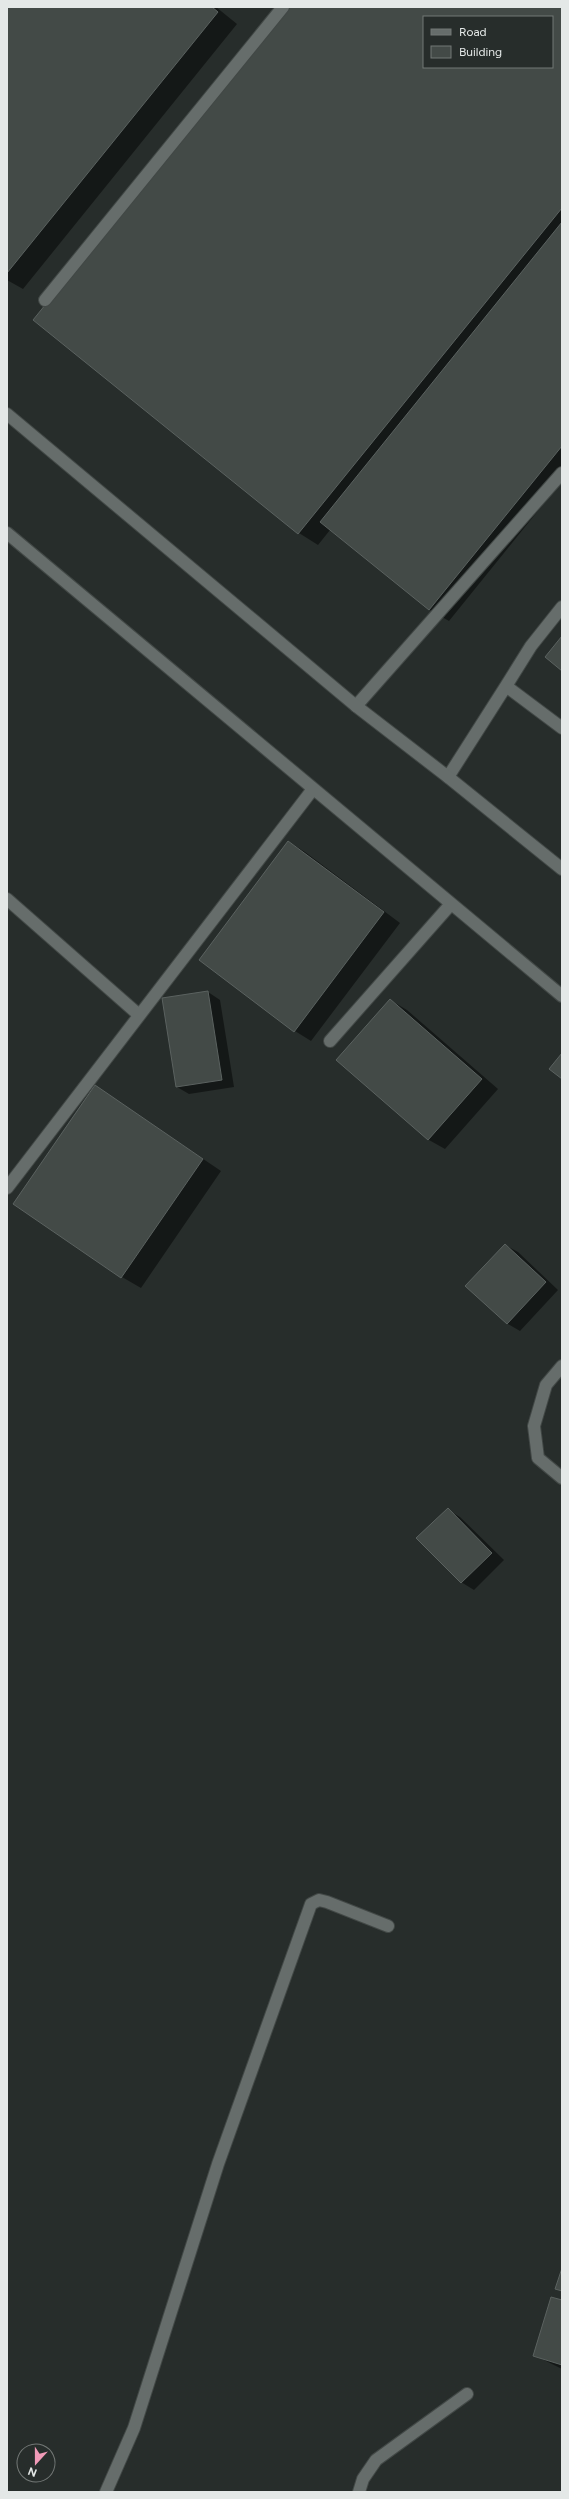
<svg xmlns="http://www.w3.org/2000/svg" width="569" height="2499" font-family="Figtree,sans-serif">
  <style>
    .shadow { fill: #0007; fill-rule: evenodd }
    .building { fill: #434a47; stroke: #5b6260; fill-rule: evenodd }
    .lines { fill: none; stroke-linecap: round; stroke-linejoin: round }
    .lane-casing { stroke: #424846; stroke-width: 14 }
    .street-casing { stroke: #424846; stroke-width: 14 }
    .lane { stroke: #666d6b; stroke-width: 12 }
    .street { stroke: #666d6b; stroke-width: 12 }
  </style>
  <rect width="100%" height="100%" fill="#272d2b"/>
  <path class="shadow" d="M7,7h209l21,17 -214,265 -16,-9z
    M287,7h275v474l-113,140 -19,-11 -100,-80 -12,15 -19,-12 -265,-213zM424,17h128v50h-128z
    M289,842l16,10 95,71 -89,118 -16,-10 -94,-71z
    M208,992l12,8 14,87 -45,7 -12,-7z
    M390,1000l17,10 91,79 -53,60 -16,-9 -92,-80z
    M95,1086l126,85 -80,117 -19,-11z
    M505,1245l13,7 40,38 -38,41 -12,-7 -41,-38z
    M448,1510l12,7 44,43 -30,30 -13,-8z
    M562,2301v68l-28,-14z"/>
  <path class="building" d="M7,7h205l6,5 -211,261z
    M286,7h276v201l-264,326 -265,-214zM424,17h128v50h-128z
    M562,222v224l-133,164 -109,-88z
    M562,636v35l-17,-14z
    M288,841l96,71 -90,120 -95,-72z
    M208,991l14,89 -46,7 -14,-89z
    M390,999l92,80 -54,61 -92,-80z
    M562,1053v26l-13,-10z
    M95,1085l108,74 -82,119 -108,-74z
    M505,1244l41,38 -39,42 -42,-38z
    M448,1508l44,45 -31,30 -45,-45z
    M562,2268v23l-7,-2z
    M551,2297l11,3v65l-29,-9z"/>
  <g class="lines">
    <defs>
      <path id="lane" d="M45,300l238,-293
        M7,533l555,463
        M506,686l25,-40 31,-39
        M356,706l206,-233
        M448,777l58,-91 56,42
        M7,899l132,116
        M330,1041l121,-137
        M7,1188l306,-399
        M562,1366l-16,19 -12,41 4,32 24,20"/>
      <path id="street" d="M7,414l349,292 92,71 114,92
        M106,2492l28,-64 84,-264 93,-260 8,-4 8,2 61,24
        M359,2492l4,-13 13,-19 91,-66"/>
    </defs>
    <use href="#lane" class="lane-casing"/>
    <use href="#street" class="street-casing"/>
    <use href="#lane" class="lane"/>
    <use href="#street" class="street"/>
  </g>
  <rect width="569" height="2499" fill="none" stroke="#e4e8e7" stroke-width="16"/>
  <rect x="423" y="16" width="130" height="52" fill="#272d2b" stroke="#737876"/>
  <rect x="431" y="29" width="20" height="6" fill="#666d6b" stroke="#737876"/>
  <text x="459" y="36" font-size="12" fill="#e4e8e7">Road</text>
  <rect x="431" y="46" width="20" height="12" fill="#434a47" stroke="#737876"/>
  <text x="459" y="56" font-size="12" fill="#e4e8e7">Building</text>
  <g transform="translate(36 2463) rotate(201)"><circle r="19" fill="#272d2b" stroke="#737876"/>
  <path d="M0-3L7 15L0 10L-7 15Z" fill="#f09ab7"/>
  <text y="-6" font-size="11" font-weight="bold" text-anchor="middle" fill="#e4e8e7">N</text>
  </g>
</svg>
